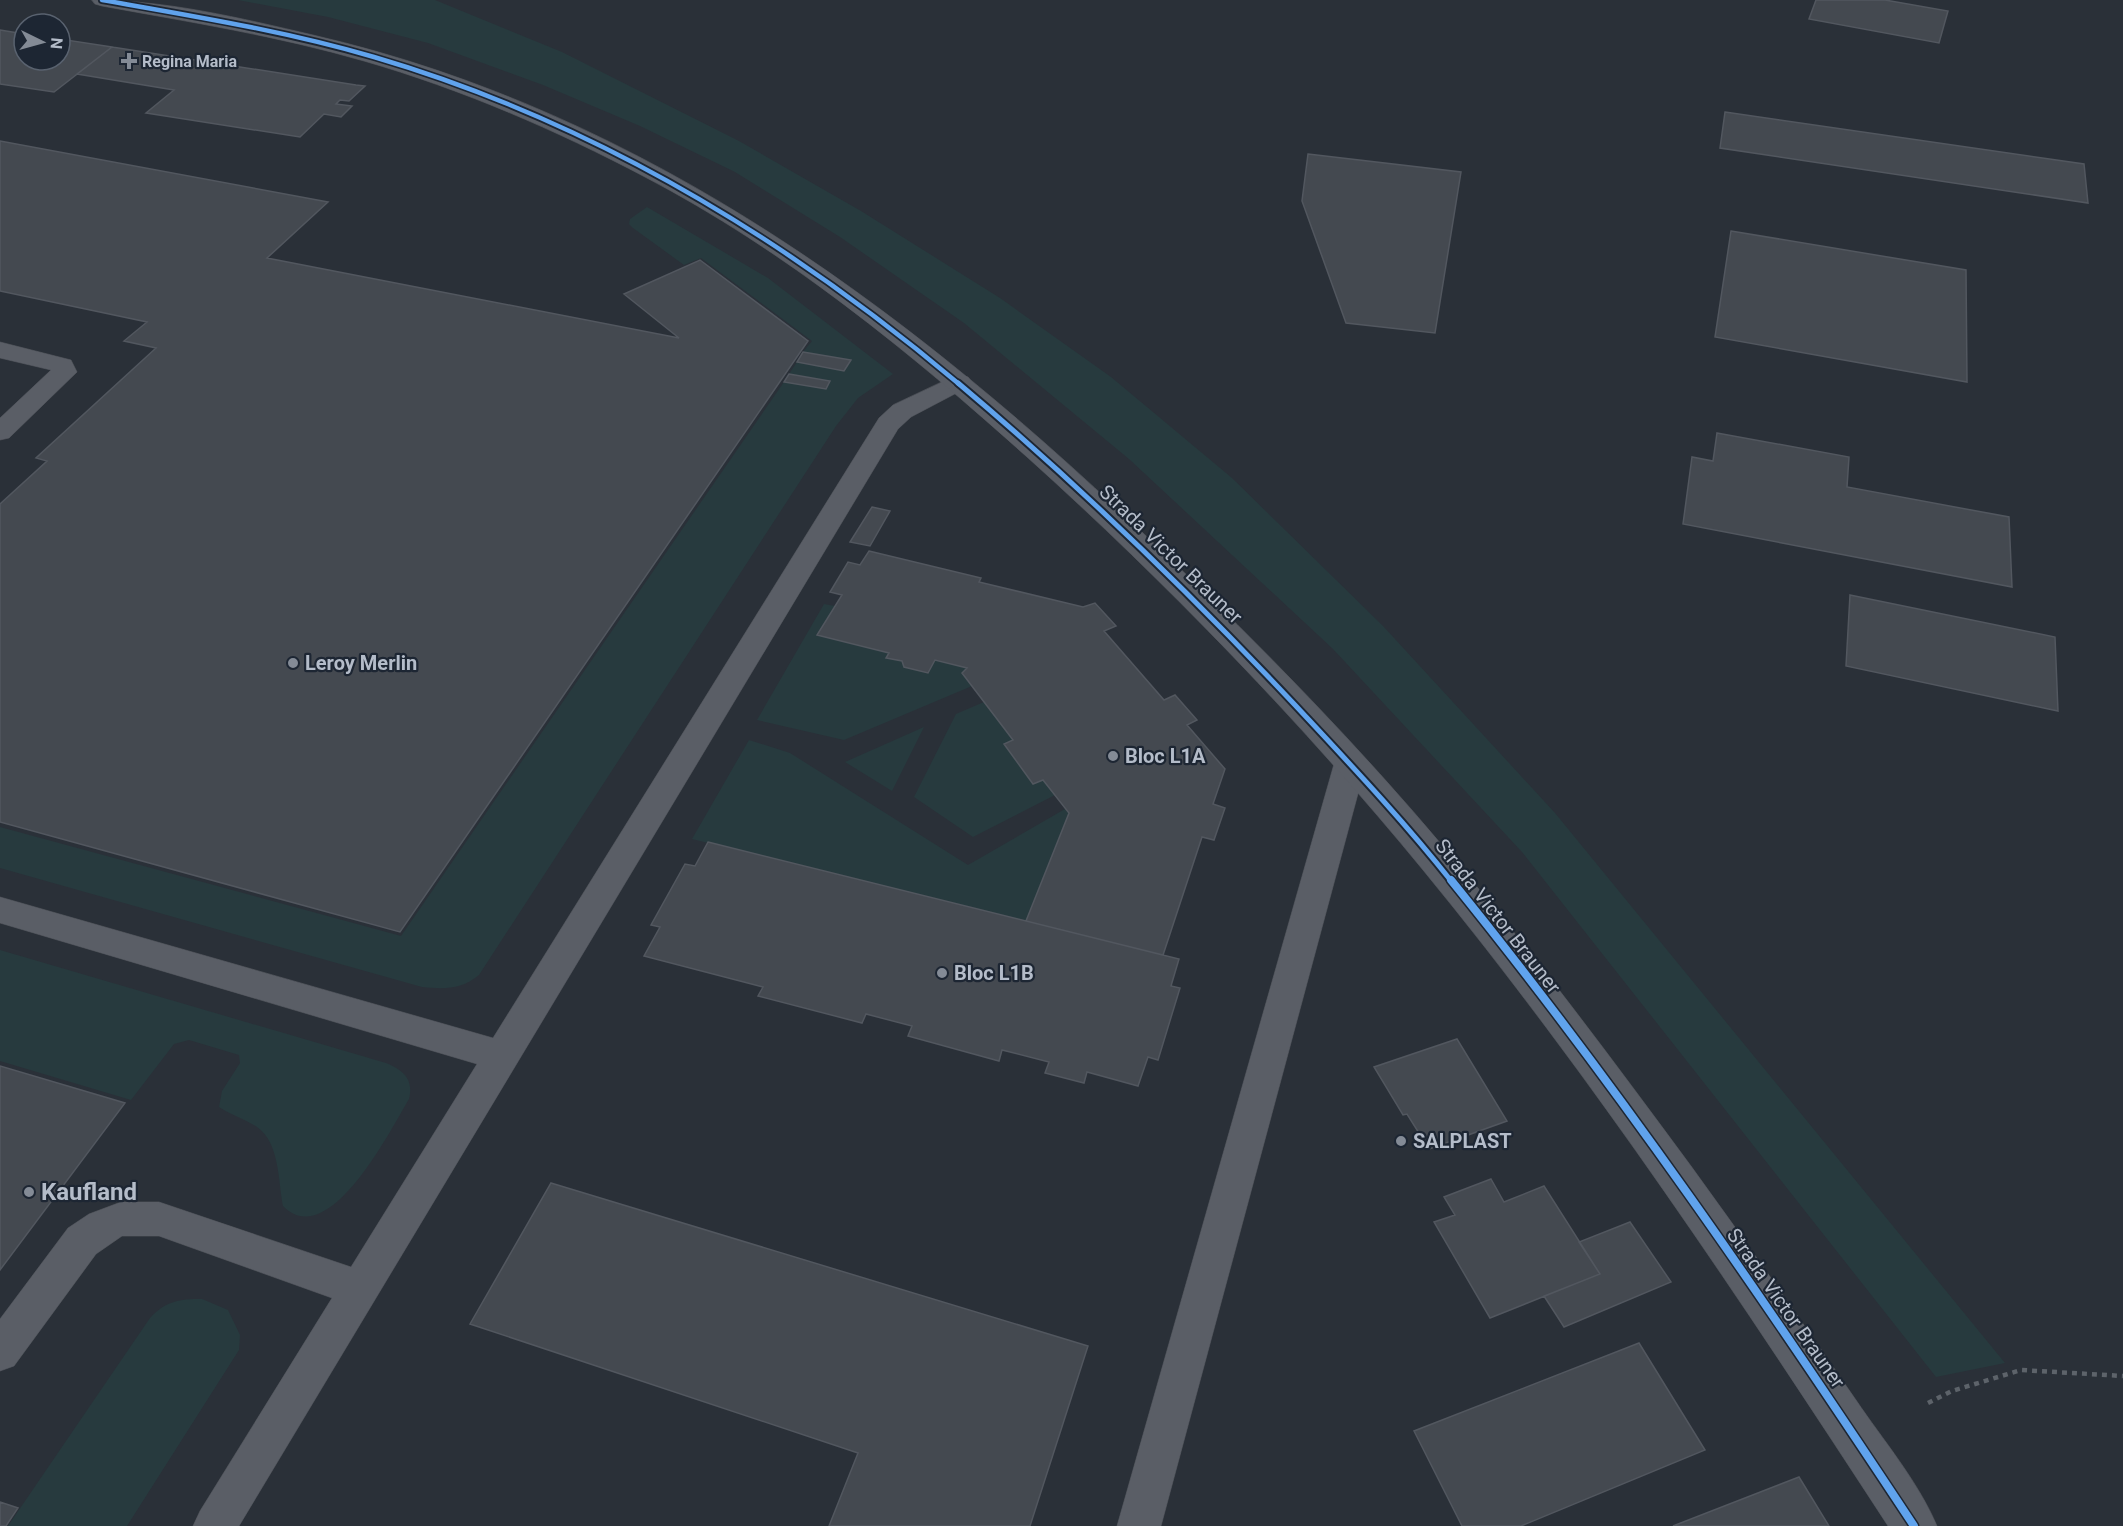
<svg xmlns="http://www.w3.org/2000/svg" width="2123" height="1526" font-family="Roboto,sans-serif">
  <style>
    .green { fill: #273a3e }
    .building { fill: #444950; stroke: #52575f; stroke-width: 1.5 }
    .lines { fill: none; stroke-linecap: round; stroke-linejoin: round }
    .lane-casing { stroke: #484c53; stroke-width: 1 }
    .street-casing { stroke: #484c53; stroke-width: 1 }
    .path { stroke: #5d636a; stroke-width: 4.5; stroke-dasharray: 5 5; stroke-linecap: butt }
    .lane { fill: #5a5e66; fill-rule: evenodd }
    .street { fill: #5a5e66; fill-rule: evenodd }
    .cycleway-far2-casing { stroke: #1d2633; stroke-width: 8 }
    .cycleway-far1-casing { stroke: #1d2633; stroke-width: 9 }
    .cycleway-casing { stroke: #1d2633; stroke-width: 11 }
    .cycleway-far2 { stroke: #60a3ed; stroke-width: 4.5 }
    .cycleway-far1 { stroke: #60a3ed; stroke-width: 5 }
    .cycleway { stroke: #60a3ed; stroke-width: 8 }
    .poi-dot { fill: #848b96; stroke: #1d2633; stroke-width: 2 }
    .labels { text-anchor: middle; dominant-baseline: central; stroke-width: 4.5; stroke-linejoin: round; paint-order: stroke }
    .far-poi-label { font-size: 16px; font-weight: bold; fill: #b4bcc9; stroke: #1d2633; text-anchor: start }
    .street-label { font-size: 20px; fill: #b4bcc9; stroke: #1d2633 }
    .poi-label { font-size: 20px; font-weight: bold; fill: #b4bcc9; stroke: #1d2633; text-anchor: start }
    .near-poi-label { font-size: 24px; font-weight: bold; fill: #b4bcc9; stroke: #1d2633; text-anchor: start }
  </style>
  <rect width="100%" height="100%" fill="#2a3038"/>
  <path class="green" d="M238,0h197l127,52 177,89 122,70 139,87 111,79 121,101 151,148 172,187 450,550 -69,14 -414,-525 -189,-203 -204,-190 -165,-136 -124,-86 -105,-65 -95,-46 -97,-41 -115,-42 -100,-26z
    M647,207l121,71 125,96 -35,24 -22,28 -357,549c-18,15 -35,14 -57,12l-422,-119v-41l401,109 383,-554 46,-1 -41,-7 8,-12 47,8 6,-10 -47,-8 9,-11 -111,-83 -17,7 -51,-37 -4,-4 1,-5z
    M824,604l11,2 -17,29 115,29 2,-4 32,8 -5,5 10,13 -128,54 -87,-20z
    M984,702l71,93 -82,42 -59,-40 42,-83z
    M924,727l-32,64 -47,-29z
    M749,740l41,13 178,112 97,-56 4,4 -43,108 -334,-82z
    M0,950l386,113c17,7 28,16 23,36 -18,30 -80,154 -126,107 -5,-25 -3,-63 -26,-79 -12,-8 -26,-12 -38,-20l3,-16 18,-28 -1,-8 -50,-15 -15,4 -43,56 -131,-39z
    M202,1299l26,11 12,25 -1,15 -112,176h-119l142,-208c16,-17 29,-19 52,-19z"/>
  <path class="building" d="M1816,0h69l63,11 -9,32 -130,-24z
    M0,30l24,4v26h36v-21l52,8 -58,45 -54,-8z
    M112,47l244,38 9,1 -16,15 -9,-1 -4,4 16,2 -11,11 -17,-3 -24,23 -154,-24 28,-23 -97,-16z
    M1725,112l359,52 4,39 -368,-55z
    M0,141l328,61 -61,56 412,80 -55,-44 76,-34 108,81 -408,591 -400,-110v-318l47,-43 -11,-3 120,-110 -32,-7 23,-19 -147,-31z
    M1308,154l153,18 -26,161 -89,-10 -44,-122z
    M1731,231l235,39 1,112 -252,-45z
    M803,352l48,8 -7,11 -47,-9z
    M789,374l41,7 -4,8 -42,-7z
    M1717,433l132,24 -2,30 162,30 3,70 -329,-63 9,-67 21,4z
    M872,507l18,4 -20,35 -20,-4z
    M869,551l112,27 -2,4 104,25 12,-4 21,23 -12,5 60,69 11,-5 22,25 -10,5 38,44 -12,35 12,4 -11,32 -12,-3 -39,118 -137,-34 43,-108 -26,-33 -10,4 -29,-40 9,-4 -51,-67 5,-5 -32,-8 -7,13 -24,-6 -2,-6 -16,-3 3,-5 -72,-18 25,-40 -12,-3 18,-30 12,3z
    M1850,595l205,42 3,74 -212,-45z
    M708,842l471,117 -8,27 9,2 -22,72 -10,-3 -10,29 -51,-14 -3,11 -39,-10 4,-11 -47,-12 -3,11 -91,-25 4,-10 -46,-12 -4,9 -104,-27 5,-9 -119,-31 16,-29 -9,-2 34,-61 10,2z
    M1457,1039l50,82 -78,28 -22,-35 -4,1 -29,-48z
    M0,1066l125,37 -125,167z
    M1491,1179l13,23 40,-16 56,88 -110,44 -56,-96 21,-7 -11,-18z
    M551,1183l537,163 -58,180h-201l29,-73 -388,-129z
    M1630,1222l41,60 -107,45 -20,-31 56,-22 -21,-32z
    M1639,1343l66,107 -184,76h-59l-48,-95z
    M1799,1477l30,49h-156z
    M0,1502l18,6 -12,18h-6z"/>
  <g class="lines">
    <defs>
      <path id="lane" d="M0,342l71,18 6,12 -68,66 -9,2v-22l51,-48 -51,-12z
        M959,374l9,3 4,5 -4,5 -57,30 -13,12 -659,1097h-46l7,-15 132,-213 -173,-62h-37l-26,18 -82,112 -14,5v-52l68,-91 21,-14 32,-12h38l192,65 126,-203 -477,-141v-26l493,141 386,-620 14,-13z
        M1350,752l11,4 5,8 -205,762h-44l217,-762 5,-8z"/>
      <path id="street" d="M92,0c74,0 148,18 221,35 337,78 606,282 851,518 98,94 195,193 283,298 86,101 165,208 244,315 56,77 111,156 165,234 27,40 62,81 81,126h-49c-146,-224 -295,-449 -465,-656 -119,-145 -256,-287 -396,-413 -117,-105 -242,-207 -382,-280 -89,-47 -184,-88 -281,-116 -86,-25 -174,-39 -262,-55l-7,-2z"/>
    </defs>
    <use href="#lane" class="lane-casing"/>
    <use href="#street" class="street-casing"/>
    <path class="path" d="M1928,1403l24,-12 69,-21 102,6"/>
    <use href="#lane" class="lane"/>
    <use href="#street" class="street"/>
    <defs>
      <path id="cycleway-far2" d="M102,0c91,16 183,31 272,57 218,64 413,182 585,327"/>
      <path id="cycleway-far1" d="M958,383c119,100 231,209 337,322 54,58 108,115 157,177"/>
      <path id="cycleway" d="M1451,880c167,206 317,425 463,646"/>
    </defs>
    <use href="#cycleway-far2" class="cycleway-far2-casing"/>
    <use href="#cycleway-far1" class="cycleway-far1-casing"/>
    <use href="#cycleway" class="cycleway-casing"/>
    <use href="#cycleway-far2" class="cycleway-far2"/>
    <use href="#cycleway-far1" class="cycleway-far1"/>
    <use href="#cycleway" class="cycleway"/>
  </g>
  <g class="poi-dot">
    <path d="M126 52h6v6h6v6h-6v6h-6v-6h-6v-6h6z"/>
    <circle cx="293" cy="663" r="6"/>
    <circle cx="1113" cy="756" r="6"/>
    <circle cx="942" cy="973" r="6"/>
    <circle cx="1401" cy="1141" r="6"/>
    <circle cx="29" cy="1192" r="6"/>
  </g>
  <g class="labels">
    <g class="far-poi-label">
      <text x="142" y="61">Regina Maria</text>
    </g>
    <g class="street-label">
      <text transform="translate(1171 554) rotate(44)">Strada Victor Brauner</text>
      <text transform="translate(1498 916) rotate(52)">Strada Victor Brauner</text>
      <text transform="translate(1786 1308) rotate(55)">Strada Victor Brauner</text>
    </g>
    <g class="poi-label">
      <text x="305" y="663">Leroy Merlin</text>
      <text x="1125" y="756">Bloc L1A</text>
      <text x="954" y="973">Bloc L1B</text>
      <text x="1413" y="1141">SALPLAST</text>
    </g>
    <g class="near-poi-label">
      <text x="41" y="1192">Kaufland</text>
    </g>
  </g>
  <g transform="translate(42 42) rotate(95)"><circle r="28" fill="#1d2633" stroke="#59626f" stroke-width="1.5"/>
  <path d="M0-4.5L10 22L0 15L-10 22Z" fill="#848b96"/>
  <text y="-9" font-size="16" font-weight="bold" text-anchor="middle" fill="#b4bcc9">N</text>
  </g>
</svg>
